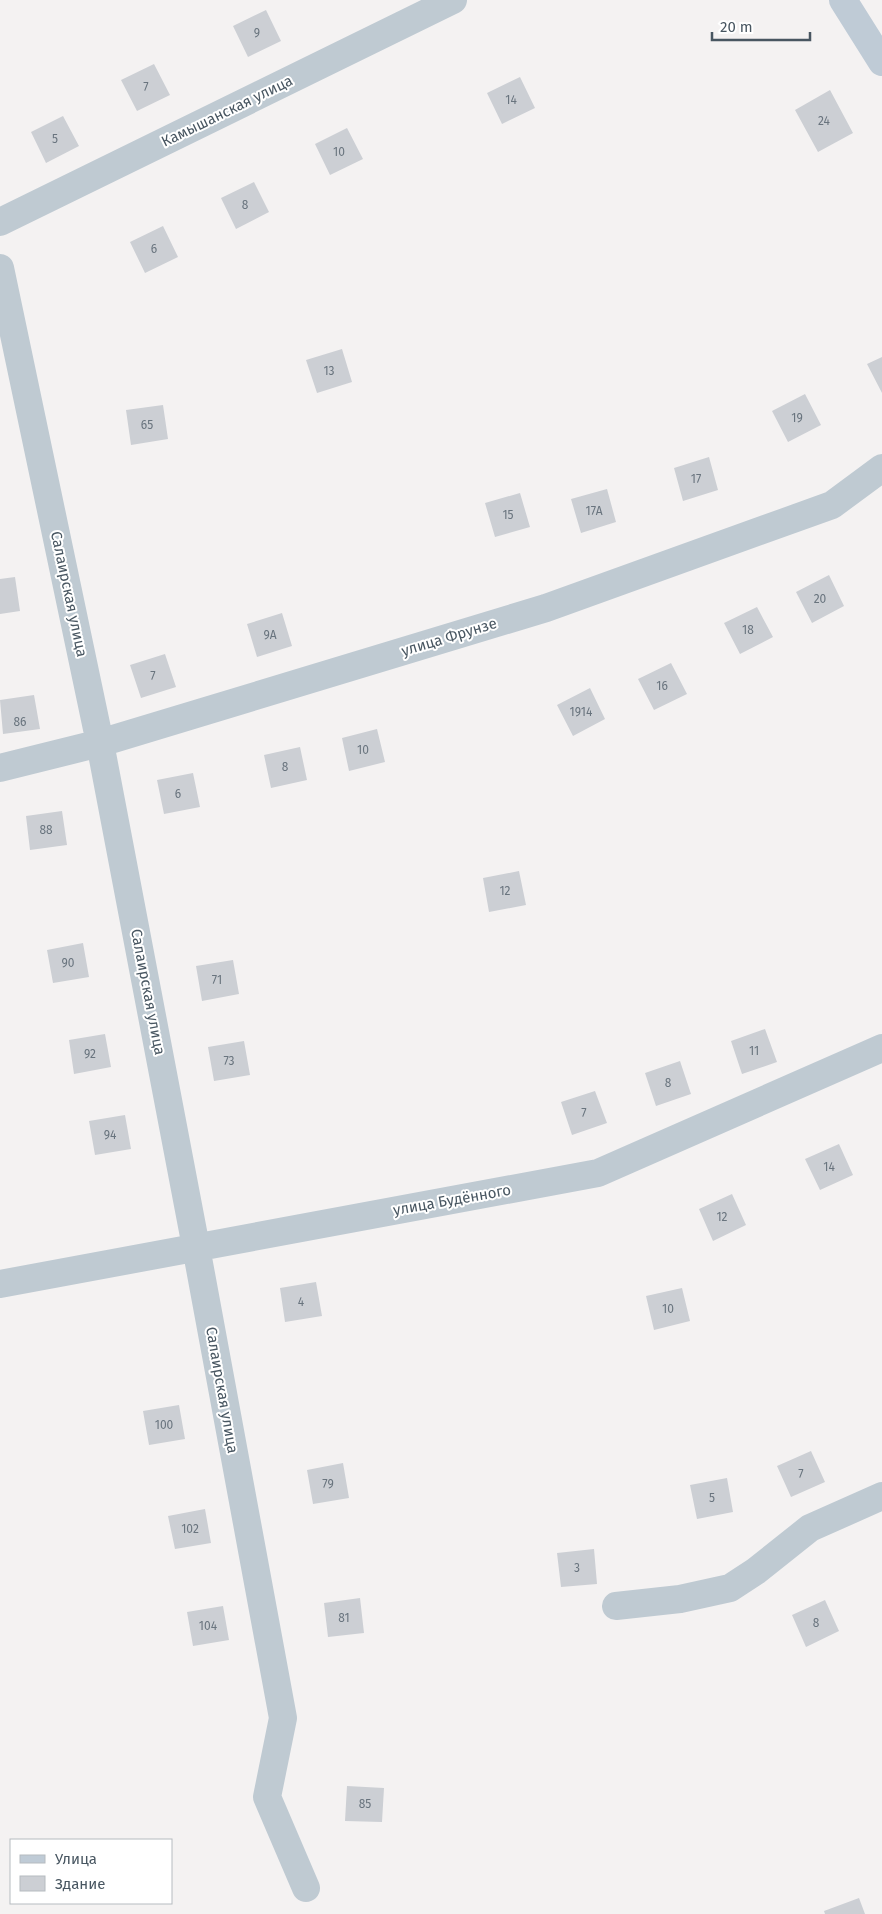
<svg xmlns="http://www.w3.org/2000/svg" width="882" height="1914" font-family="'Fira Sans',sans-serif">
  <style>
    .building { fill: #cccfd4 }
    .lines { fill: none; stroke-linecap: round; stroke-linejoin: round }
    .street { stroke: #bfcad2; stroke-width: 28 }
    .secondary { stroke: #bfcbd6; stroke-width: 28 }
    .labels { text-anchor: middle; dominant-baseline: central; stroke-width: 4; stroke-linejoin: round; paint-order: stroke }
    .number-label { font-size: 12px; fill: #69747e }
    .street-label { font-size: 15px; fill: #485661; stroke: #fff }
  </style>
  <rect width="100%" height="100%" fill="#f4f2f2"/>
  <path class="building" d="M266,10l15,31 -33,16 -15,-31z
    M154,64l16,31 -33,16 -16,-31z
    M520,77l15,31 -33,16 -15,-31z
    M830,90l23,43 -35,19 -23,-42z
    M63,116l16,30 -33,17 -15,-31z
    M347,128l16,31 -33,16 -15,-31z
    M254,182l15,30 -33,17 -15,-31z
    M163,226l15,31 -33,16 -15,-31z
    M342,349l10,33 -35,11 -11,-33z
    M882,357v36l-15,-29z
    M805,394l16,31 -33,17 -16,-31z
    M163,405l5,34 -37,6 -5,-35z
    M709,457l9,33 -35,11 -9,-33z
    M607,489l9,33 -35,11 -10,-34z
    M520,493l10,34 -35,10 -10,-34z
    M829,575l15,31 -32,17 -16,-31z
    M15,577l5,34 -20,3v-35z
    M757,607l16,30 -33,17 -16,-31z
    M282,613l10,33 -35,11 -10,-33z
    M165,654l11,33 -35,11 -11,-33z
    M671,663l16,31 -33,16 -16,-31z
    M590,688l15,31 -32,17 -16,-31z
    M34,695l6,34 -37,5 -3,-34z
    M377,729l8,33 -36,9 -7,-33z
    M300,747l7,33 -36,8 -7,-33z
    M193,773l7,34 -36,7 -7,-34z
    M62,811l5,34 -37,5 -4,-34z
    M519,871l7,34 -37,7 -6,-34z
    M83,943l6,34 -36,6 -6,-33z
    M233,960l6,34 -37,7 -6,-35z
    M765,1029l12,33 -35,12 -11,-33z
    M105,1034l6,33 -37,7 -5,-34z
    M244,1041l6,34 -36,6 -6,-34z
    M680,1061l11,33 -35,12 -11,-33z
    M595,1091l12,32 -35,12 -11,-33z
    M125,1115l6,34 -36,6 -6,-34z
    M839,1144l14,31 -33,15 -15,-31z
    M732,1194l14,31 -33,16 -14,-32z
    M316,1282l6,34 -37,6 -5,-34z
    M682,1288l8,33 -36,9 -8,-34z
    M179,1405l6,34 -36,6 -6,-34z
    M811,1451l14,31 -34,15 -14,-31z
    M343,1463l6,35 -36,6 -6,-34z
    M727,1478l6,34 -36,7 -7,-34z
    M205,1509l6,34 -36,6 -7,-33z
    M594,1549l3,35 -36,3 -4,-34z
    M360,1598l4,35 -36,4 -4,-34z
    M825,1600l14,31 -33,16 -14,-32z
    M223,1606l6,34 -36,6 -6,-34z
    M347,1786l37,2 -2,34 -37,-1z
    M859,1898l6,16h-40l-1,-3z"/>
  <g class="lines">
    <path class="street" d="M0,222l453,-222
      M0,268l100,475 96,504 87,471 -16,79 39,91
      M0,768l100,-25 446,-135 286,-103 50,-37
      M0,1284l598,-111 284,-125
      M616,1606l64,-7 50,-11 26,-17 54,-43 72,-32"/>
    <path class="secondary" d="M843,0l39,62"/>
  </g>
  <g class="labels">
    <g class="number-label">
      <text x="257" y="33">9</text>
      <text x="146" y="87">7</text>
      <text x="511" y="100">14</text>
      <text x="824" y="121">24</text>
      <text x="55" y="139">5</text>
      <text x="339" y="152">10</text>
      <text x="245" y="205">8</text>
      <text x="154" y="249">6</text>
      <text x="329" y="371">13</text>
      <text x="797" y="418">19</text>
      <text x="147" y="425">65</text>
      <text x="696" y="479">17</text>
      <text x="594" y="511">17А</text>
      <text x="508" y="515">15</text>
      <text x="820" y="599">20</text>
      <text x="748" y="630">18</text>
      <text x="270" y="635">9А</text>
      <text x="153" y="676">7</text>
      <text x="662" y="686">16</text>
      <text x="581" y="712">1914</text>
      <text x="20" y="722">86</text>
      <text x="363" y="750">10</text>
      <text x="285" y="767">8</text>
      <text x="178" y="794">6</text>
      <text x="46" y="830">88</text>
      <text x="505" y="891">12</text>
      <text x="68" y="963">90</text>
      <text x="217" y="980">71</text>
      <text x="754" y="1051">11</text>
      <text x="90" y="1054">92</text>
      <text x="229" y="1061">73</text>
      <text x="668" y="1083">8</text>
      <text x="584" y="1113">7</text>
      <text x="110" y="1135">94</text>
      <text x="829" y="1167">14</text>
      <text x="722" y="1217">12</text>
      <text x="301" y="1302">4</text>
      <text x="668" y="1309">10</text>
      <text x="164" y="1425">100</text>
      <text x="801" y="1474">7</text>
      <text x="328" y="1484">79</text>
      <text x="712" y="1498">5</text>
      <text x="190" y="1529">102</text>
      <text x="577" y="1568">3</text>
      <text x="344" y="1618">81</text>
      <text x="816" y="1623">8</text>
      <text x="208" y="1626">104</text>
      <text x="365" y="1804">85</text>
    </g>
    <g class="street-label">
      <text transform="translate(227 111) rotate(-26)">Камышанская улица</text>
      <text transform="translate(69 594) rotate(78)">Салаирская улица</text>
      <text transform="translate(449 637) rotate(-17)">улица Фрунзе</text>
      <text transform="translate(148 992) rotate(79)">Салаирская улица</text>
      <text transform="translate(452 1200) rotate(-10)">улица Будённого</text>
      <text transform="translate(222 1390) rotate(80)">Салаирская улица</text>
    </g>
  </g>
  <rect x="10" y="1839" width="162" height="65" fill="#ffffff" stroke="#b6bbc0"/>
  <rect x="20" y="1855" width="25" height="8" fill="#bfcbd6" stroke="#b6bbc0"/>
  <text x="55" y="1864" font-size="15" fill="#485661">Улица</text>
  <rect x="20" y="1876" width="25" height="15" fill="#cccfd4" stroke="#b6bbc0"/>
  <text x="55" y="1889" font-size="15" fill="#485661">Здание</text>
  <path d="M712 32v8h98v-8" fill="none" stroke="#485661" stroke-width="2.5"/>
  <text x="720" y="32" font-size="15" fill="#485661" stroke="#ffffff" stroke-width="4" paint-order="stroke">20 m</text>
</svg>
